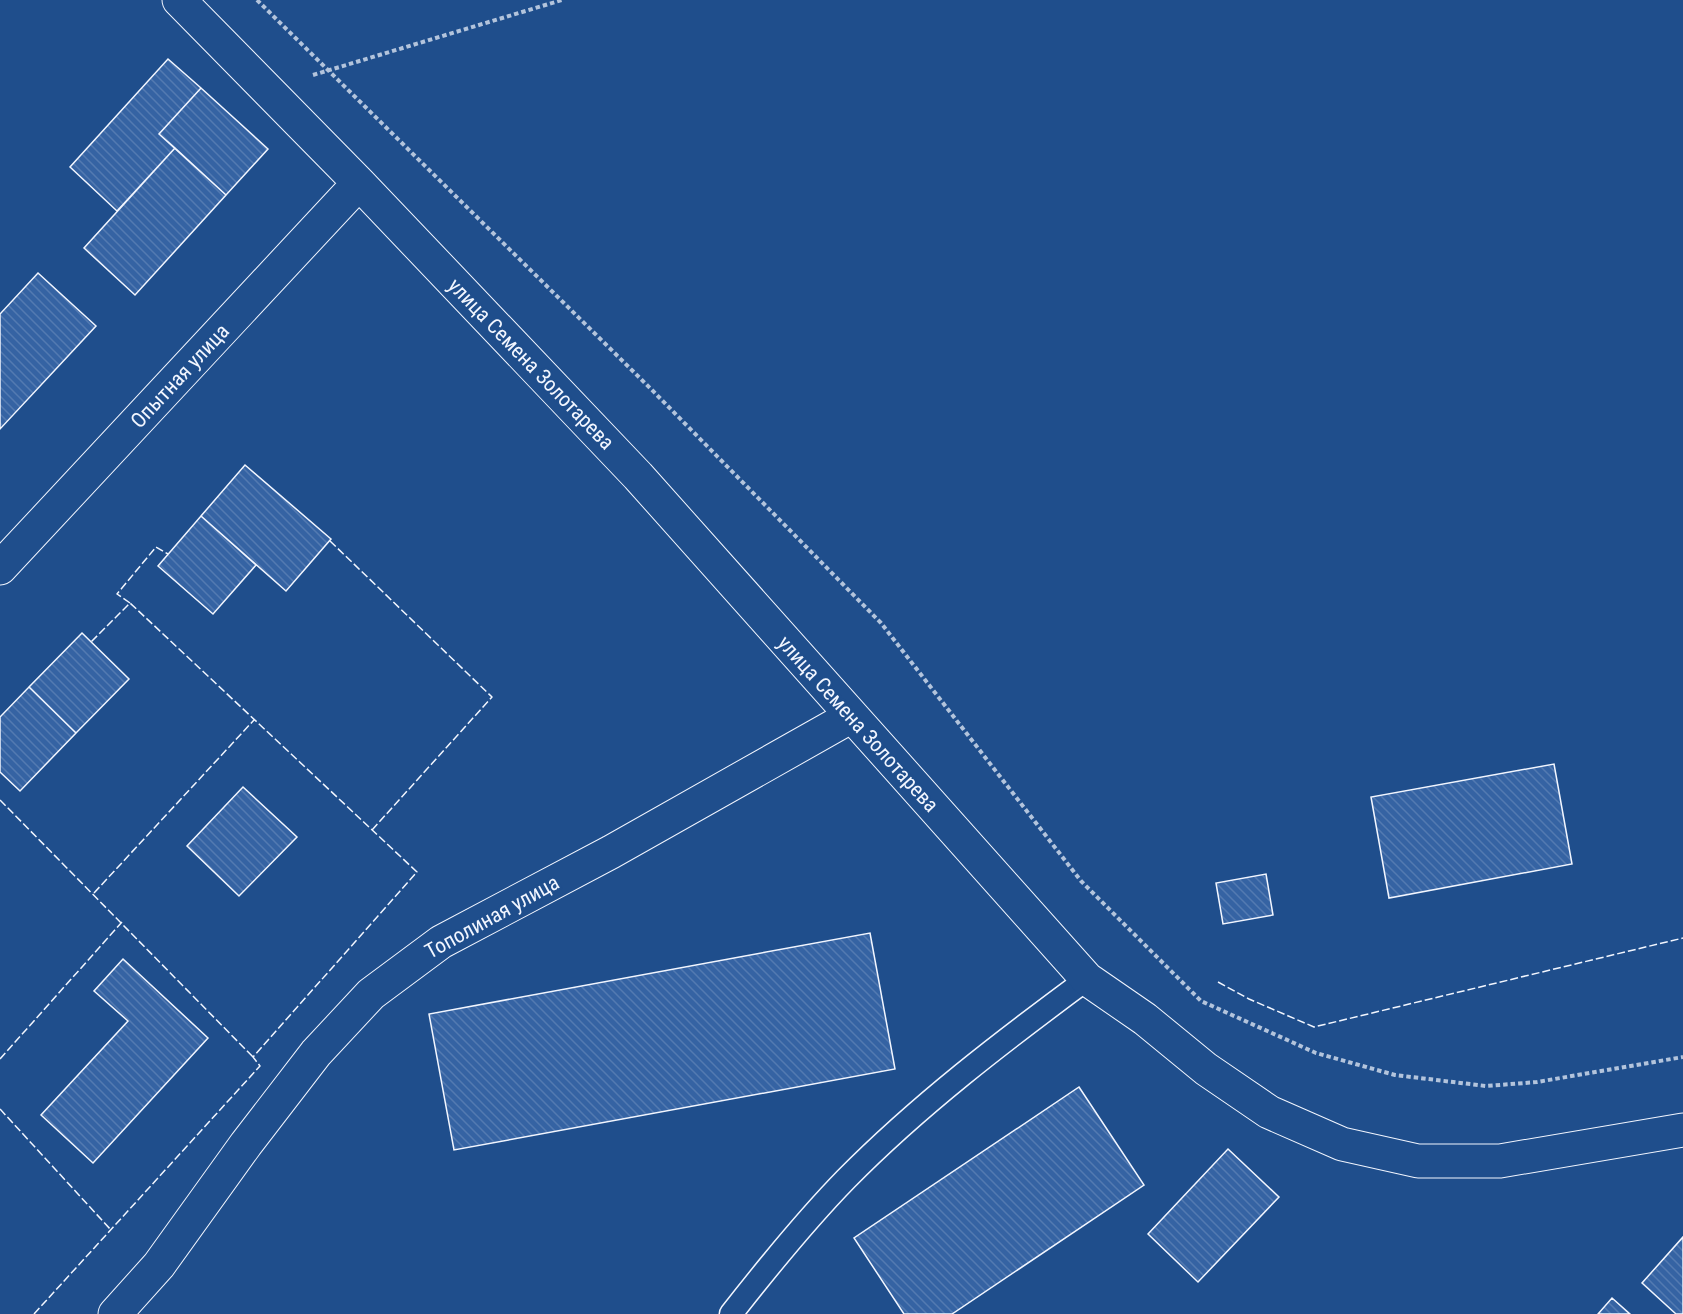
<svg xmlns="http://www.w3.org/2000/svg" width="1683" height="1314" font-family="'Roboto Condensed',sans-serif">
  <style>
    .building { fill: url(#building-back-hatch); stroke: #f2f6ff; stroke-width: 1.5 }
    .lines { fill: none; stroke-linecap: round; stroke-linejoin: round }
    .lane-casing { stroke: #f2f6ff; stroke-width: 25 }
    .street-casing { stroke: #f2f6ff; stroke-width: 35 }
    .path { stroke: #b3c4dc; stroke-width: 4; stroke-dasharray: 4.5 3; stroke-linecap: butt }
    .lane { stroke: #1f4e8c; stroke-width: 22 }
    .street { stroke: #1f4e8c; stroke-width: 33 }
    .fence { stroke: #f2f6ff; stroke-width: 1.5; stroke-dasharray: 8 3; stroke-linecap: butt }
    .labels { text-anchor: middle; dominant-baseline: central; stroke-width: 4.5; stroke-linejoin: round; paint-order: stroke }
    .street-label { font-size: 21px; fill: #f2f6ff; stroke: #1f4e8c }
  </style>
  <defs>
    <pattern id="building-back-hatch" width="6" height="6" patternUnits="userSpaceOnUse" patternTransform="scale(1.5)"><rect width="6" height="6" fill="#3563a3"/><path d="M-1 5l2 2M0 0l6 6M5-1l2 2" fill="none" stroke="#537ab1"/></pattern>
  </defs>
  <rect width="100%" height="100%" fill="#1f4e8c"/>
  <path class="building" d="M168,59l33,29 -42,46 16,14 -58,63 -47,-44z
    M201,88l67,61 -42,46 -67,-61z
    M175,148l51,47 -91,100 -51,-47z
    M38,273l58,53 -96,103v-115z
    M245,465l86,74 -45,52 -85,-75z
    M201,516l55,49 -43,49 -55,-48z
    M82,633l47,46 -53,54 -47,-46z
    M29,687l47,46 -56,58 -20,-19v-55z
    M1554,764l18,100 -183,34 -18,-101z
    M243,787l54,50 -58,59 -52,-50z
    M1266,874l7,41 -50,9 -7,-41z
    M870,933l25,136 -441,81 -25,-136z
    M123,959l85,79 -115,125 -52,-48 87,-94 -34,-30z
    M1079,1087l65,98 -192,129h-48l-50,-76z
    M1228,1149l51,48 -81,85 -50,-48z
    M1683,1237v77h-7l-34,-31z
    M1612,1298l18,16h-32z"/>
  <g class="lines">
    <defs>
      <path id="lane" d="M731,1314c36,-46 74,-93 115,-135 73,-74 157,-138 241,-200"/>
      <path id="street" d="M179,0l180,183 279,293 449,503 58,40 61,50 63,43 73,32 76,17h82l183,-31
        M0,568l359,-385
        M115,1314l44,-49 87,-121 70,-91 55,-59 70,-52 170,-90 239,-135"/>
    </defs>
    <use href="#lane" class="lane-casing"/>
    <use href="#street" class="street-casing"/>
    <path class="path" d="M257,0l394,389 230,234 200,258 120,120 115,52 79,22 91,11 51,-4 146,-25
      M313,75l249,-75"/>
    <use href="#lane" class="lane"/>
    <use href="#street" class="street"/>
    <path class="fence" d="M330,541l162,156 -120,133
      M130,603l-13,-9 39,-47 12,7
      M0,800l253,257
      M94,893l160,-173
      M1218,982l31,17 65,28 369,-89
      M0,1059l122,-137
      M0,1109l111,121
      M34,1314l226,-248 -7,-9 164,-185 -287,-269 -39,39"/>
  </g>
  <g class="labels">
    <g class="street-label">
      <text transform="translate(531 364) rotate(46)">улица Семена Золотарева</text>
      <text transform="translate(180 376) rotate(-47)">Опытная улица</text>
      <text transform="translate(858 724) rotate(48)">улица Семена Золотарева</text>
      <text transform="translate(492 917) rotate(-29)">Тополиная улица</text>
    </g>
  </g>
</svg>
